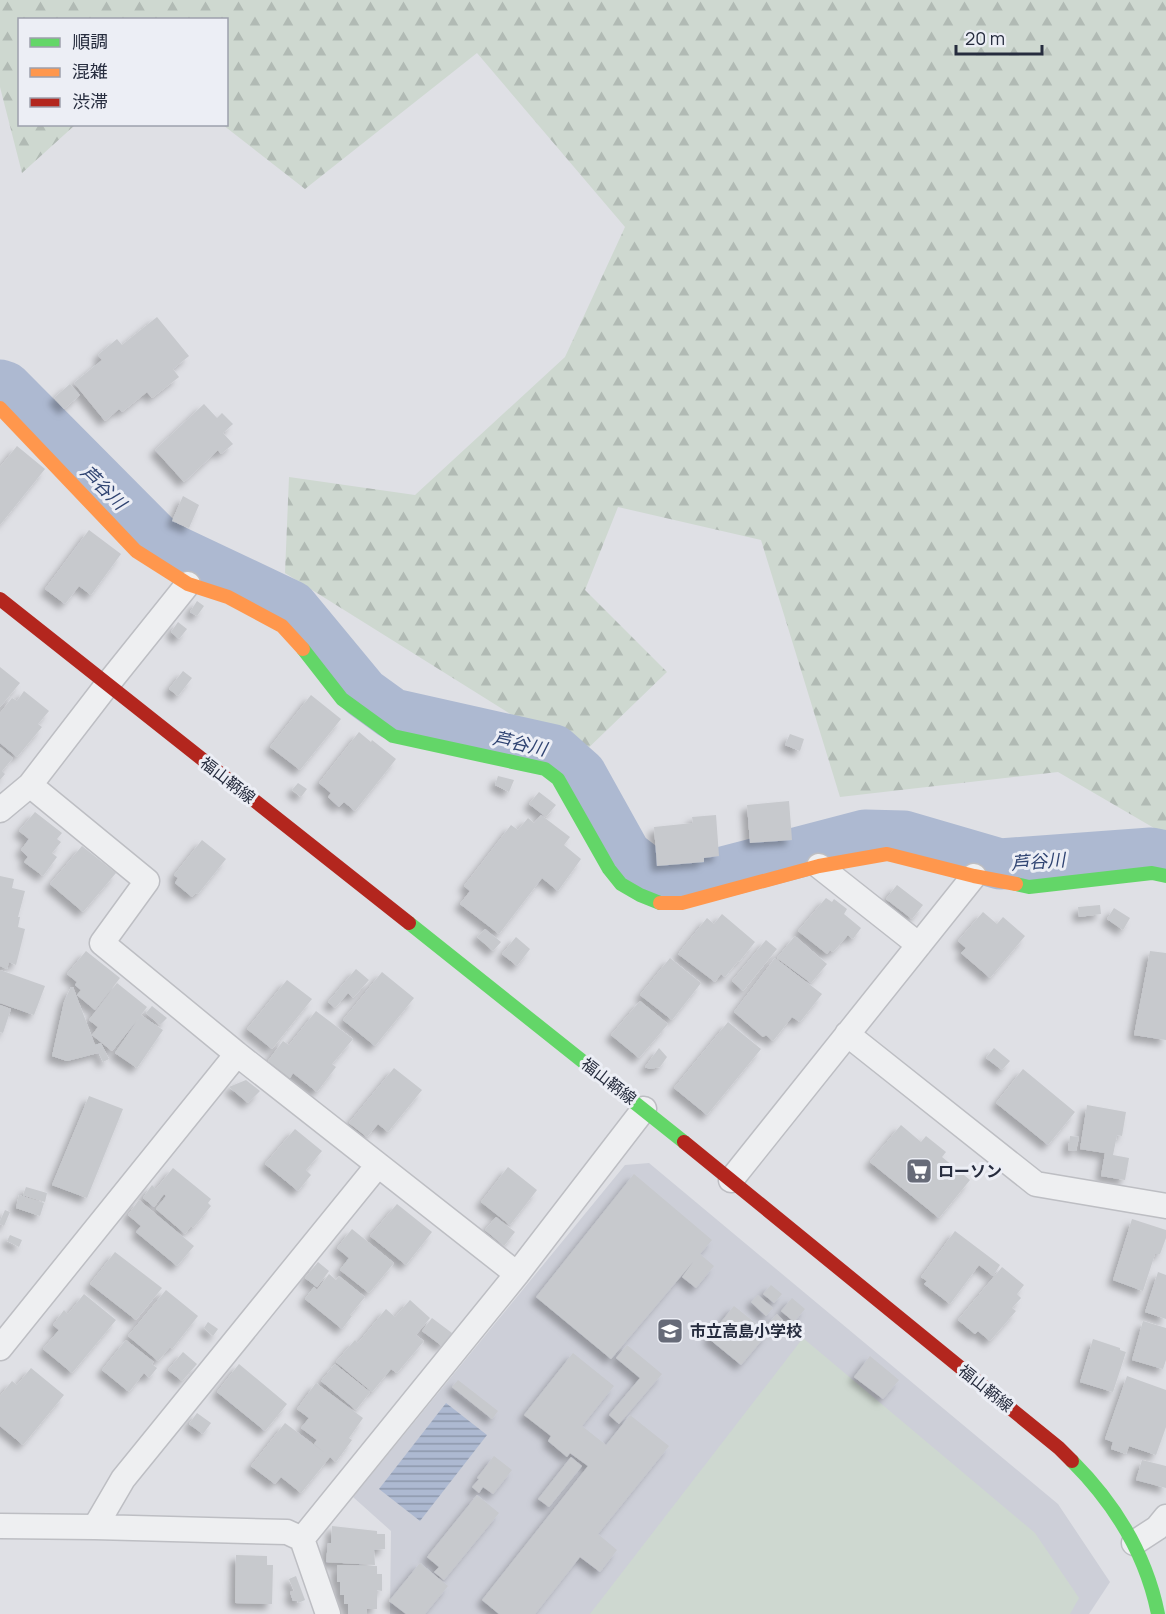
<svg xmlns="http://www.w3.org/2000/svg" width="1166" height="1614" font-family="Manrope,'Noto Sans JP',sans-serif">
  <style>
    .built { fill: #cdcfd8 }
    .forest { fill: url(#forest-firs) }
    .pitch { fill: #ced8d0 }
    .water { fill: url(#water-rules) }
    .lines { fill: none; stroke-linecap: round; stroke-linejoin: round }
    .river { stroke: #adb9d1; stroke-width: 51 }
    .building { fill: #c7c9cd; filter: url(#shadow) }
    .street-casing { stroke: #bdbec3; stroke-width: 27 }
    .street { stroke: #eeeff1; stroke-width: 24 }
    .fast { stroke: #63d668; stroke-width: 14 }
    .slow { stroke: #ff974d; stroke-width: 14 }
    .jam { stroke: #b3261e; stroke-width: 14 }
    .labels { text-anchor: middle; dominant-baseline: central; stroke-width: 6; stroke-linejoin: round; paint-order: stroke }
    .street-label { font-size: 16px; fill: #262c3e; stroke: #eceef5 }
    .poi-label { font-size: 16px; font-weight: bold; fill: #262c3e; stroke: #eceef5; text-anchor: start }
    .water-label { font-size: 18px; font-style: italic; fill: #304472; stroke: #eceef5 }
  </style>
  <defs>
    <pattern id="forest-firs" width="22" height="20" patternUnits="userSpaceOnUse" patternTransform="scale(1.5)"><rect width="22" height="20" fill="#ced8d0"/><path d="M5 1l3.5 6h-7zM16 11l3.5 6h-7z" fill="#b1bab4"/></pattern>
    <pattern id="water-rules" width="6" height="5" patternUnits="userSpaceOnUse" patternTransform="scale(1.5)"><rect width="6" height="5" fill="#adb9d1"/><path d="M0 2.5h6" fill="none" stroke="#8d97ab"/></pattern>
    <filter id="shadow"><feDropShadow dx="-5.5" dy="5.5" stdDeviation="3" flood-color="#0004"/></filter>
  </defs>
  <rect width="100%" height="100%" fill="#dfe0e5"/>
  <path class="built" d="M649,1163l409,341 52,78 -21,32h-699l1,-83 -38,-34 272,-332z"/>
  <path class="forest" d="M0,0h1166v835l-108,-63 -218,25 -79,-257 -143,-33 -33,83 82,82 -88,85 -294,-184 4,-96 126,18 150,-138 60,-130 -148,-174 -172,136 -82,-64 3,-1v-104h-206v104l55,1 -53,48 -22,-86z"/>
  <path class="pitch" d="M803,1338l232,195 44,65 -9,16h-480z"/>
  <path class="water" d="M446,1403l41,32 -67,86 -41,-32z"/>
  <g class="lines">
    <path class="river" d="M0,385l6,2 157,158 129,61 72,87 29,21 161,36 27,24 45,81 31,24 24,4 184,-48 39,1 96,28 151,-11 15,3"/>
  </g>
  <path class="building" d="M157,317l32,39 -16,13 6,8 -27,21 -5,-6 -25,20 -3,-3 -14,12 -31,-38 28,-23 -4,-5 19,-16 5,6z
    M70,384l10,11 -16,14 -10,-11z
    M204,404l13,14 5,-5 11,11 -10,9 10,11 -12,10 -3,-4 -34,32 -29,-32z
    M17,446l28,23 -45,56v-58z
    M183,496l16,9 -10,23 -17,-7z
    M89,530l32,24 -30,41 -12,-9 -14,18 -20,-15z
    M197,601l7,5 -7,10 -7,-4z
    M178,622l9,7 -8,10 -8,-7z
    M0,667l20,16 -20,24z
    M183,671l9,7 -14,18 -9,-7z
    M24,691l25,20 -11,13 4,3 -25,30 -17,-14v-30l12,-15 5,3z
    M311,695l30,24 -41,51 -30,-23z
    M359,732l12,10 1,-2 24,19 -41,52 -11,-9 -5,5 -11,-10 3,-4 -12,-10z
    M790,734l14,5 -4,12 -15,-6z
    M0,747l13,11 -11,13 3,3 -5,6z
    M498,776l16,4 -5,12 -14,-7z
    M298,783l9,6 -6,8 -9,-7z
    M539,792l17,13 -10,12 -17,-13z
    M789,801l3,39 -42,3 -3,-38z
    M35,812l27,21 -5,6 4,3 -9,11 5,4 -14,19 -19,-14 4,-5 -7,-7 8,-11 -10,-8z
    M541,815l29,22 -6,8 17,14 -23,32 -16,-13 -43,56 -39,-30 10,-13 -6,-5 47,-61 7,5 10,-12 6,5z
    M716,815l3,41 -15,2v4l-47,4 -3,-39 39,-4 -1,-6z
    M202,840l24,19 -28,35 -2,-1 -4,4 -17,-14 3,-5 -4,-3z
    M82,846l34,27 -33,39 -33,-28z
    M0,876l14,3 -2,9 13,3 -7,26h2l-2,10 7,2 -9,36 -7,-3 -2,7 -7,-3z
    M897,885l26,20 -11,14 -26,-20z
    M826,898l6,4 2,-3 13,10 -3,5 17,14 -8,11 -5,-4 -15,17 -3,-2 -3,4 -29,-23z
    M1100,905l1,9 -22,3 -1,-10z
    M1114,908l16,10 -7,12 -16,-11z
    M983,912l14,12 6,-7 22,19 -35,42 -29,-25 5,-5 -8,-7z
    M722,914l33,28 -16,20 -1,-1 -13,16 -4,-3 -6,8 -37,-28 29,-36 7,6z
    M485,929l16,13 -8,9 -16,-14z
    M795,936l32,28 -16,19 -34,-25z
    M516,937l14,12 -13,17 -15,-12z
    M766,940l11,9 -34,42 -11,-10z
    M86,951l34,27 -25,32 -18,-15 4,-5 -6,-5 2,-3 -10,-8z
    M1150,951l16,2v87l-32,-5z
    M670,958l31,25 -29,37 -32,-25z
    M775,958l47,36 -22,28 -8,-5 -19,24 -7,-6 -3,2 -29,-25z
    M356,969l13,11 -16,18 -5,-5 -13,15 -7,-6z
    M0,970l45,16 -11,29 -34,-12z
    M382,972l32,26 -39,48 -32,-26z
    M287,980l25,19 -40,50 -25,-20z
    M117,983l30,24 -6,8 22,15 -26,38 -22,-15 24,-35 -27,33 -20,-16 6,-8 -9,-7z
    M71,987h2l25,66 -31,8 -15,-5 12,-54z
    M640,1001l28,23 -29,34 -28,-23z
    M0,1005l11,4 -8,24 -3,-1z
    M152,1006l15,12 -7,7 -14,-12z
    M316,1011l37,28 -21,25 4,3 -19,25 -24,-19 -3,5 -22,-17 15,-20 6,4z
    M728,1022l33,27 -54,66 -33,-27z
    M101,1043l8,16 -6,3 -8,-17z
    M659,1048l8,9 -7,10 -10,2 -5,-2z
    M994,1048l16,13 -8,9 -16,-12z
    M394,1068l28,22 -34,42 -10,-8 -11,13 -18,-14z
    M1023,1069l52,43 -27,33 -52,-42z
    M246,1080l14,11 -12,12 -19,-16z
    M89,1096l34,13 -36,89 -35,-13z
    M1087,1105l39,7 -4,24 -5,-1 -4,20 16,3 -4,22 -24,-4 4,-23 -25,-4z
    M901,1125l20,17 5,-6 20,16 -4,5 28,23 -31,38 -69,-56z
    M295,1129l27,22 -16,19 5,5 -13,16 -33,-27z
    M1070,1136l9,1 -3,14 -8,-1z
    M508,1167l29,23 -27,35 -29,-23z
    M173,1168l38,31 -3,4 3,3 -18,22 -2,-2 -6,8 -29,-25 10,-13 -2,-2 -10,13 -11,-9 9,-13 4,4z
    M634,1174l78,66 -12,14 14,12 -18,22 -14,-11 11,-15 -82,97 -75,-62z
    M26,1187l21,6 -2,9 -22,-7z
    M19,1195l25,8 -4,13 -24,-8z
    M139,1200l55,46 -17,20 -41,-34 5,-6 -13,-11z
    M397,1204l35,28 -26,33 -36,-29z
    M5,1210l5,2 -6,14 -4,-2v-3z
    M496,1217l19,15 -11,14 -19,-16z
    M1132,1219l34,11v8l-6,16h-5l-12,37 -30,-11z
    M352,1229l42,34 -25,30 -29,-23 9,-12 -12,-10z
    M955,1231l45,34 -7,11 -14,-11 -29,39 -26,-20 3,-3 -6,-4z
    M10,1235l12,5 -3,7 -12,-6z
    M115,1252l47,36 -26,32 -46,-36z
    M318,1262l11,9 -12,16 -12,-9z
    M1002,1267l22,18 -7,9 4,4 -9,10 4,3 -26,30 -12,-10 -3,3 -17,-14z
    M1158,1272l8,3v44l-21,-7z
    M329,1274l7,6 3,-4 26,21 -15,18 2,1 -10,13 -37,-30 9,-12 3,3z
    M771,1285l11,9 -8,9 -11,-9z
    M166,1290l32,26 -26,33 -2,-2 -12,14 -30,-25z
    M84,1294l32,26 -44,53 -29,-24 16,-19 -6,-5 11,-15 4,4z
    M758,1295l15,13 -7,8 -15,-14z
    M792,1298l13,11 -11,13 -13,-11z
    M410,1300l20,18 -14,17 8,6 -27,32 -6,-4 -19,23 -36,-30 19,-22 3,3 28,-34 9,8z
    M734,1306l34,27 -27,32 -33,-27z
    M777,1314l6,6 -9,10 -6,-6z
    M432,1318l20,15 -10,13 -20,-15z
    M1143,1321l23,7v32l-3,9 -31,-9z
    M208,1322l10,7 -5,7 -9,-8z
    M1093,1339l27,9v2l6,2 -13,40 -33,-10z
    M126,1340l28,22 -2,2 5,4 -8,10 -5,-5 -15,19 -27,-22z
    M627,1345l35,29 -43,50 -10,-9 31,-37 -24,-20z
    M183,1352l14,12 -15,17 -14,-11z
    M573,1353l41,33 -32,40 24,19 24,-30 39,31 -71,88 19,16 -17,22 -20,-15 -45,57h-36l-17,-14 106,-134 -18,-13 -3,4 -19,-16 3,-5 -27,-21z
    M870,1356l29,24 -16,19 -29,-22z
    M239,1364l48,40 -22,27 -48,-39z
    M335,1364l35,28 -14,18 -35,-29z
    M31,1368l33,27 -41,50 -23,-19v-30l12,-15 5,4z
    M1127,1376l39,14v37l-10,28 -27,-9 -3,8 -15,-5 2,-7 -8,-3z
    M458,1380l40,31 -6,8 -40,-32z
    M316,1383l47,35 -14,20 3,2 -16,22 -6,-5 -29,36 -20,-16 -6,7 -24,-18 34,-43 40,30 -11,-9 3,-4 -16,-12 8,-10 -12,-9z
    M197,1413l14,10 -8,11 -14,-10z
    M494,1456l18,14 -19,24 -10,-7 -4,6 -7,-6 7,-8 -2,-1z
    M571,1457l11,9 -33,41 -11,-8z
    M1142,1460l24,6v22l-30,-8z
    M477,1495l22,18 -55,67 -10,-8 5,-5 -12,-10z
    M332,1526l45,5v3h8v15l-11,1 1,15 -49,-3 2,-19h3z
    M236,1555l31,1v9h6l-1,39 -37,-1z
    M420,1563l28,23 -23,28h-19l-17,-13z
    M337,1565l40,1v8h5v17l-5,-1v19h-10v5h-19v-10h-4v-9h-4v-13h-3z
    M296,1576l9,24 -7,3 -1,-3 -4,1 -3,-9 4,-1 -5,-12z"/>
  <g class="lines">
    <defs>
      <path id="street" d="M30,785l117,96 -45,62 135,111 280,220
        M0,810l30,-25 77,-100 81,-101
        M819,866l100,79
        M847,1034l189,150 130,22
        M731,1180l243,-304
        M0,1348l237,-294
        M0,1526l95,1 192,5 15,7 26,75
        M95,1527l28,-48 255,-314
        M302,1539l215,-265 127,-165
        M1134,1543l23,-15 9,-11"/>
    </defs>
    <use href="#street" class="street-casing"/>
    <use href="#street" class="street"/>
    <path class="fast" d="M303,649l39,50 51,37 152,33 13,10 51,90 12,15 19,11 20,8
      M1016,884l13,3 123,-14 14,3
      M409,923l275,219
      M1072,1461c43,43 74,93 86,153"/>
    <path class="slow" d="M0,408l136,143 52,33 40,13 54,29 21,23
      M660,903h22l137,-37 68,-12 87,22 42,8"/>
    <path class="jam" d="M0,599l409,324
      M684,1142l375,306 13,13"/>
  </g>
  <defs>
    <symbol id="supermarket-square" viewBox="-11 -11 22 22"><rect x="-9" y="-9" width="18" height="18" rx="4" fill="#676b78" stroke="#eceef5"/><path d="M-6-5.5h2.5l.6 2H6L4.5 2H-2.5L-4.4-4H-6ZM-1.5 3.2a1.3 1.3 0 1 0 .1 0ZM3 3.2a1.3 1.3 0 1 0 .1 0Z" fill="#fff"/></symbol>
    <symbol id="school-square" viewBox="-11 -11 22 22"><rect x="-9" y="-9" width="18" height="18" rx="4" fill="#676b78" stroke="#eceef5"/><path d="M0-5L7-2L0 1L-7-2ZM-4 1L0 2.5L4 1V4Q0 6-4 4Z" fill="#fff"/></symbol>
  </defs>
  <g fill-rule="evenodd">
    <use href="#supermarket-square" x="904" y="1156" width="30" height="30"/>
    <use href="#school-square" x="655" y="1316" width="30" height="30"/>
  </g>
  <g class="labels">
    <g class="street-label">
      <text transform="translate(228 780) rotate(38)">福山鞆線</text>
      <text transform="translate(609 1081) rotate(38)">福山鞆線</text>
      <text transform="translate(986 1388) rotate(39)">福山鞆線</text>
    </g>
    <g class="poi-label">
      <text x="938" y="1171">ローソン</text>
      <text x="690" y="1331">市立高島小学校</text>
    </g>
    <g class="water-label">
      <text transform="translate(104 487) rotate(44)">芦谷川</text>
      <text transform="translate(520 743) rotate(13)">芦谷川</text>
      <text transform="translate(1038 861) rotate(-4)">芦谷川</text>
    </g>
  </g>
  <rect x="18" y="18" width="210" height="108" fill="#eceef5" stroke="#9da0ac" stroke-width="1.5"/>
  <rect x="30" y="38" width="30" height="9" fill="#63d668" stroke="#9da0ac" stroke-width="1.5"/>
  <text x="72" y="48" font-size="18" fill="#262c3e">順調</text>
  <rect x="30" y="68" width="30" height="9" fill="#ff974d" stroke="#9da0ac" stroke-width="1.5"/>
  <text x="72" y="78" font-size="18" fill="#262c3e">混雑</text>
  <rect x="30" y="98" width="30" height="9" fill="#b3261e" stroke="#9da0ac" stroke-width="1.5"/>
  <text x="72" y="108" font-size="18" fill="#262c3e">渋滞</text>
  <path d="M956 45v9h86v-9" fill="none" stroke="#262c3e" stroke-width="3"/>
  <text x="965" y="45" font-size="18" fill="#262c3e" stroke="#eceef5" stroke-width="4.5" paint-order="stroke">20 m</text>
</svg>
